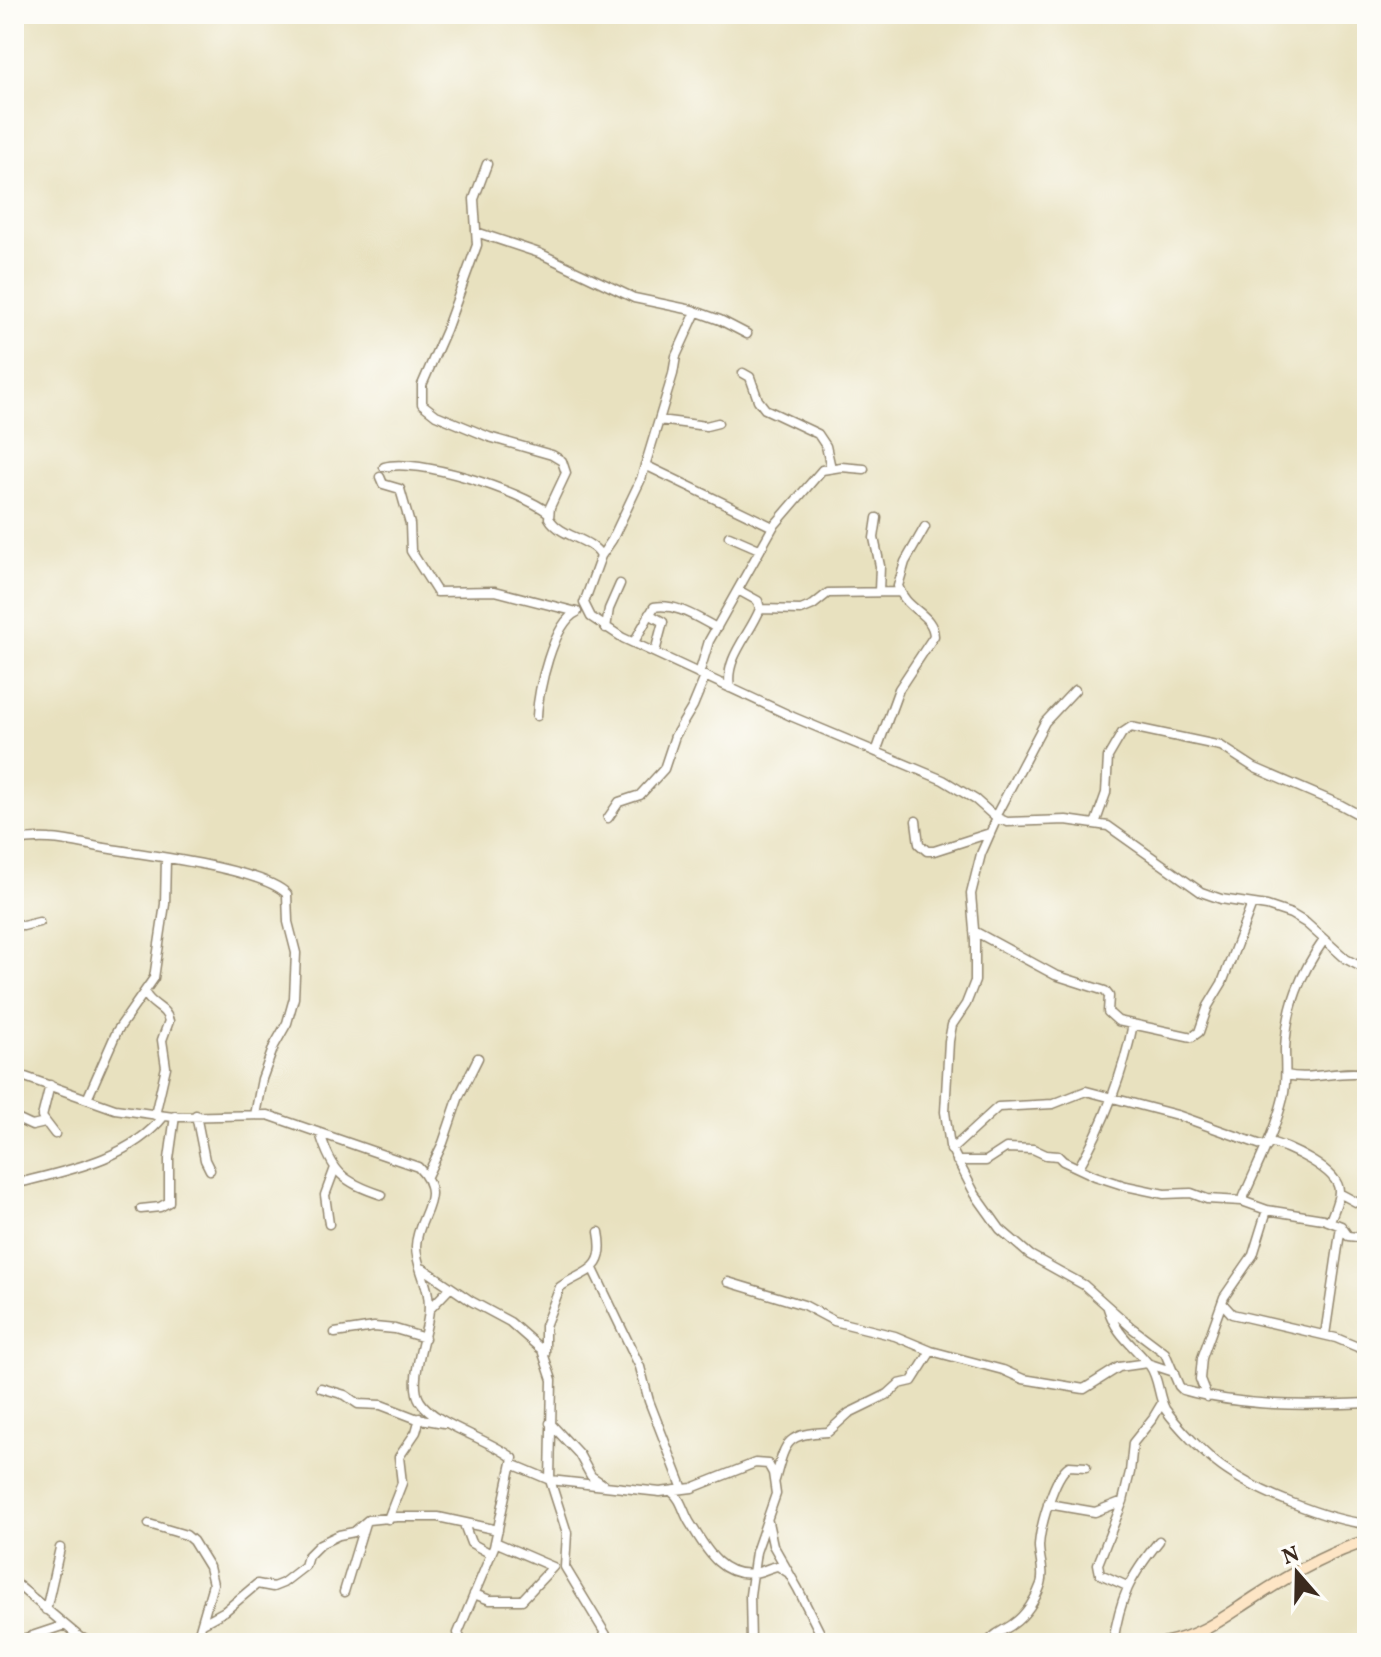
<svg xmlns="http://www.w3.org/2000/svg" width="1381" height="1657" font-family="Vollkorn,serif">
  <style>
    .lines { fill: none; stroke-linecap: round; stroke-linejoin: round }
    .street-casing { stroke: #92866e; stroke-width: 11 }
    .secondary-casing { stroke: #92866e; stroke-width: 14 }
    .street { stroke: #fff; stroke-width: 8 }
    .secondary { stroke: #fde5c5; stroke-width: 11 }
  </style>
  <rect width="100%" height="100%" fill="#fdfcf7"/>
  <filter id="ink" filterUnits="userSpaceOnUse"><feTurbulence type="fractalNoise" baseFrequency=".0125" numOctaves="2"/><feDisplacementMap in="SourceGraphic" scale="16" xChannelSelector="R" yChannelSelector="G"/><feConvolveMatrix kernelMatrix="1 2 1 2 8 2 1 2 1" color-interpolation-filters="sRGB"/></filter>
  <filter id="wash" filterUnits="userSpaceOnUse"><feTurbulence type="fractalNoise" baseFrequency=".006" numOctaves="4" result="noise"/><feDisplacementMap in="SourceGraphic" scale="32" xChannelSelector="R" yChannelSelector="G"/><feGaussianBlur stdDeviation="1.8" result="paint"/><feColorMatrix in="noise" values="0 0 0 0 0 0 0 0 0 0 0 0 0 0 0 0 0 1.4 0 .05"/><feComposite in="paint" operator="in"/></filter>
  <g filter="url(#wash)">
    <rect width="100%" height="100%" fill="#e8e1bf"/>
  </g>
  <g filter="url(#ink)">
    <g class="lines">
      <defs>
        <path id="street" d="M487,164l-13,35 3,46 -31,85 -24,55v19l14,11 53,22 63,18 10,6 4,12 -16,34 -1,11c12,20 41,19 52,38l-17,47 7,14 32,21 170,79 150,63 33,20 19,17 12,5 59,-2 42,6 93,66 20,7 46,7 24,8 15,9 40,36 21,11
          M476,232l63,21 95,45 58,12 28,10 27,14
          M743,373l7,4 8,23 7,9 53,25 8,12 5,22
          M659,420l47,6 12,-3
          M645,465l128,62
          M384,467c33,-10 137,24 165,46
          M380,477l3,7 17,5 10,35 1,27 26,41 58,-1 82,21
          M877,518l-3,20 6,28 -1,25
          M729,536l30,13
          M601,556l11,-16 29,-61 32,-105 3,-18 20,-44
          M760,609l41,1 12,-5 15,-12 72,-1
          M649,614l14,8 -8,30
          M606,628l3,-19 11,-25
          M634,642l20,-35c23,-4 43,11 63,21
          M699,674l10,-33 64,-114 49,-57 19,-3 23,2
          M730,688c-6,-30 20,-53 30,-79l-2,-8 -20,-11
          M537,716c1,-25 16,-93 40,-104
          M876,752l23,-63 35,-53c-1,-23 -28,-25 -36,-50l7,-24 20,-35
          M995,817l50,-95 30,-32
          M608,818l11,-16 21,-7 24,-26 11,-33 18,-30 12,-29
          M997,818l-16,36 -10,40 4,47v40l-9,23 -14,21 -3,16 -4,71 5,34 25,48 25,35 30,26 54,30 48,43 33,25 14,33 4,4c59,17 123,16 184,13
          M916,821l3,23 8,7h7l56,-18
          M1095,824l11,-31 2,-36 14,-24 9,-6 90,19 34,22 86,37 26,14
          M14,842c12,-3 23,-4 36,-3 21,1 40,7 61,10 37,6 152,20 176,45l1,28 8,31 -2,45 -7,25 -13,23 -12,33 -7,36
          M14,925l9,1 16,-4
          M974,931l81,44 50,16 4,5 -1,16 10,9 74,16 7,-5 9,-26 14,-23 30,-79
          M145,993c6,13 21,14 24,28l-7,19 4,27 -11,48
          M14,1073l101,36 58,8 95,-2 150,52c30,30 -1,48 -2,79 0,25 17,40 12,72 -3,22 -20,65 -8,83 15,24 68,37 93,57l-19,89 -36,86 4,10
          M1286,1075c27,6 53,-6 81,-1
          M50,1085l-8,32 13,17
          M88,1097l29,-66 37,-53 11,-74 1,-46
          M196,1115l9,45 5,10
          M17,1119l15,7 13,-3
          M320,1133c12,40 23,49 62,62
          M1269,1142c18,4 70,28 70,49 0,10 -6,21 -9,30
          M951,1150l47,-43 55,-3 33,-13 91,24 90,32
          M957,1161h29l20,-13 27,1 13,6 12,1 5,5 32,15 31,10 38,8 27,-1 16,6 35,2 25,9 56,9 18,7 7,10 19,2
          M1079,1167c24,-41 45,-96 54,-143
          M427,1176l16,-33 16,-47 19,-38
          M14,1184c51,-13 115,-24 150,-68
          M1339,1193l28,15
          M1242,1201c14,-34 32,-66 41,-103 4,-17 2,-33 2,-49 2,-42 15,-75 39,-109
          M141,1209l19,-2 9,-5v-43l6,-43
          M329,1224l-4,-29 10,-27
          M424,1269l47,32 39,21 32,28 10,30 -2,100 17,53 -2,34 46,76
          M593,1269l47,98 9,34 34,88
          M728,1282l76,23 30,16 61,15 36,15 72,19 20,9 61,10 35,-22 28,-4 27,9
          M1222,1303l10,11 104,24 31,13
          M1108,1308c9,29 25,36 42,58 9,12 8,30 15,43 13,18 40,46 57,58 33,24 105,53 145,57
          M429,1310l21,-22
          M335,1333l39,-6 21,2 30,9
          M1325,1335l16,-109
          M545,1353v-27l15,-39c24,-17 47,-14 39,-55
          M321,1388l24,7 13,9 23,1 34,13 29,5
          M1207,1397l-7,-18 2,-21 22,-61 29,-42 14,-45
          M550,1423l29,31 12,22 13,9
          M512,1464l38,16 110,12 32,-4 63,-25 13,1 5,9 3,21 -20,58 -6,43 1,48
          M775,1480c11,-40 11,-46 53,-48l21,-19 39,-19 11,-10 13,-3 19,-30
          M671,1491c11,8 12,21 19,32 15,24 30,55 64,50 8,-1 16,-6 24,-7l9,6
          M1048,1504l47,8 28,-11
          M388,1519l14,-36 -3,-26 17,-25 4,-14
          M768,1522l5,23 25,44 27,54
          M149,1524l37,11 7,6 16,26 4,17 -17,59
          M464,1524l7,19 20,11
          M495,1542l58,25
          M14,1582l69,58
          M1127,1586l-27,-12 -2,-10 25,-63 7,-29 3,-29 20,-25 9,-15
          M344,1592l21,-69
          M474,1594l16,6h32l31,-33
          M46,1610l14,-62
          M203,1623l22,-12 32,-27 16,3 10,-4 22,-17 3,-10 12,-12 19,-9 15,-3 14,-12 29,-3h41l60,13
          M14,1642l51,-17
          M988,1643c6,-10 16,-12 25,-19 13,-9 23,-25 28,-40 4,-13 -2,-25 -2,-38 1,-19 15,-70 30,-80l17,1
          M1113,1643c7,-46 17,-66 46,-102"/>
        <path id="secondary" d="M83,1640l4,3
          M1165,1643c38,-8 58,-25 89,-45 35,-23 73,-45 113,-57"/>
      </defs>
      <use href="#street" class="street-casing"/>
      <use href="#secondary" class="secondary-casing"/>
      <use href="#street" class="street"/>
      <use href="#secondary" class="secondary"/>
    </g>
  </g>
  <rect width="1381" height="1657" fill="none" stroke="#fdfcf7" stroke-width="48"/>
  <g transform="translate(1297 1573) rotate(340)" stroke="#fdfcf7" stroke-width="6" paint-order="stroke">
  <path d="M0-6L14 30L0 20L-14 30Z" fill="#3b2a1e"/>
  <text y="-12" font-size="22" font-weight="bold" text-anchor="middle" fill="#3b2a1e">N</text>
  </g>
</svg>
